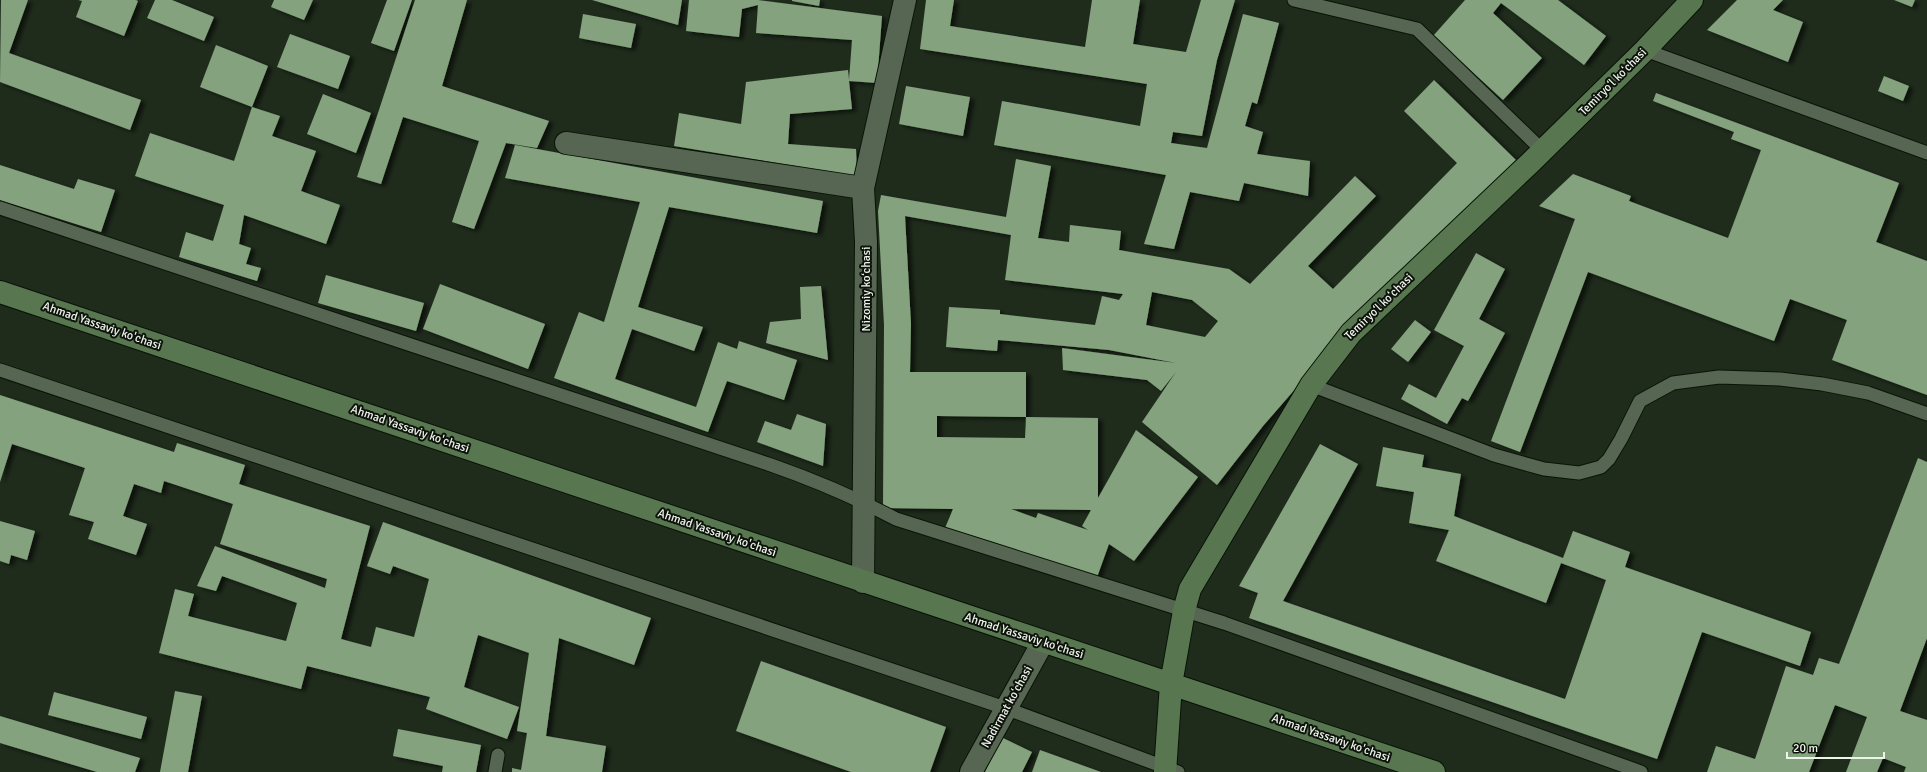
<svg xmlns="http://www.w3.org/2000/svg" width="1927" height="772" font-family="Signika,sans-serif">
  <style>
    .building { fill: #84a27d; fill-rule: evenodd; filter: url(#shadow) }
    .lines { fill: none; stroke-linecap: round; stroke-linejoin: round }
    .lane-casing { stroke: #081406; stroke-width: 15 }
    .street-casing { stroke: #081406; stroke-width: 24 }
    .secondary-casing { stroke: #081406; stroke-width: 24 }
    .lane { stroke: #576553; stroke-width: 13 }
    .street { stroke: #576553; stroke-width: 22 }
    .secondary { stroke: #587750; stroke-width: 22 }
    .labels { text-anchor: middle; dominant-baseline: central; stroke-width: 4; stroke-linejoin: round; paint-order: stroke }
    .street-label { font-size: 12px; fill: #edf5eb; stroke: #0d120b }
  </style>
  <defs>
    <filter id="shadow"><feDropShadow dx="4.5" dy="2.5" stdDeviation="2" flood-color="#0009"/></filter>
  </defs>
  <rect width="100%" height="100%" fill="#1f2c1c"/>
  <path class="building" d="M1,0h27l-19,53 132,47 -11,30 -130,-48z
    M78,0h58l2,1 -14,35 -48,-19 6,-16z
    M155,0h17l42,17 -10,24 -57,-23z
    M274,0h39l-9,20 -33,-13z
    M387,0h25l-18,51 -23,-8z
    M415,0h52l-25,86 107,35 -12,27 -31,-5 -32,86 -22,-7 27,-81 -76,-24 -22,67 -24,-7z
    M592,0h90l-4,25z
    M689,0h69l124,16 -5,67 -28,-2 3,28 -62,5 -2,30 68,5 1,27 -183,-30 5,-33 62,11 5,-42 102,-12 1,10 3,-40 -96,-7 2,-28 -16,4 -3,28 -53,-6z
    M792,0h28l-1,6 -27,-5z
    M926,0h28l-4,26 135,21 7,-47h48l-7,44 53,8 15,-52h34l-18,60 -15,76 -29,-4 -2,11 36,5 36,-134 36,9 -22,81 -5,-2 -7,24 18,6 -6,22 53,7 -2,35 -64,-13 -5,18 -49,-9 -16,57 -30,-5 22,-69 -172,-30 8,-44 138,25 7,-42 -227,-35z
    M1465,0h93l48,36 -22,29 -83,-62 -8,10 49,45 -39,42 -70,-64z
    M1737,0h46l-10,10 30,12 -15,40 -81,-32z
    M1894,0h21l-3,7z
    M583,14l53,10 -5,24 -52,-10z
    M290,34l60,22 -12,33 -61,-22z
    M216,45l52,21 -16,41 -52,-20z
    M1884,76l25,10 -6,15 -25,-10z
    M1434,80l82,80 -193,197 -60,69 -46,59 -75,-63 34,-50 -15,19 -14,-11 -84,-10 -1,-22 114,15 -67,-13 -111,-10 -1,11 -51,-4 3,-40 51,3v4l95,11 7,-29 17,4 4,-6 -118,-14 6,-45 -106,-19 6,108 -1,48h116v45l-89,-1v21l88,1 1,-21 72,1v80l38,-68 62,47 -64,84 -25,-17 -13,36 -103,-38 -48,-14 8,-19 -70,-1 1,-183 -6,-114 3,-16 125,22 10,-58 35,7 -13,72 31,4 1,-17 51,6 -2,19 110,19 21,15 105,-108 21,20 -68,70 25,23 124,-126 -53,-52zM1152,292l40,8 26,21 -13,16 -59,-12zM1011,509l80,1 -9,16 6,4 -50,-17 -2,5z
    M906,86l64,11 -7,39 -64,-12z
    M1656,93l243,90 -23,59 51,19v134l-95,-35 15,-40 -30,-11 -27,-10 -16,42 -186,-69 -68,180 -29,-11 84,-222 -36,-13 34,-32 58,22 -2,5 99,37 33,-88 -30,-11 3,-7 -81,-31z
    M323,94l48,19 -15,40 -49,-19z
    M252,107l28,9 -8,20 44,15 -15,40 39,14 -14,39 -82,-29 -5,29 12,4 -5,16 15,4 -4,13 -78,-24 7,-25 27,9 11,-36 -89,-29 15,-43 84,28z
    M515,145l308,56 -6,32 -148,-26 -31,100 65,20 -9,24 -62,-22 -17,50 81,28 22,-65 19,7 2,-8 58,19 -13,40 -57,-19 -19,51 -154,-54 25,-66 25,10 36,-120 -135,-24z
    M0,165l74,24 4,-10 37,11 -14,42 -101,-32z
    M1476,253l29,16 -26,50 26,14 -37,68 -6,-3 -15,26 -46,-25 8,-15 27,14 28,-52 -30,-16z
    M326,275l98,28 -8,28 -98,-28z
    M440,284l105,40 -17,45 -105,-40z
    M821,286l7,74 -62,-17 4,-21 31,-3 -1,-32z
    M1415,320l16,12 -23,30 -17,-13z
    M0,395l174,57 3,-9 68,22 -6,19 131,42 -29,113 30,8 5,-20 38,10 15,-58 -36,-13 -3,8 -23,-8 16,-44 268,96 -17,47 -75,-27 -13,98 60,10 -4,26h-90v-4l9,2 6,-37 -10,-2 12,-78 -51,-18 -14,52 55,20 -12,32 -81,-30 4,-12 -123,-31 -6,23 -142,-36 16,-64 19,5 -6,22 98,25 11,-38 -75,-27 -6,15 -19,-5 18,-40 110,42 2,-9 -107,-35 13,-40 -69,-23 -3,12 -27,-9 -11,32 24,8 -11,31 -48,-16 6,-17 -25,-7 16,-47 -73,-24 -12,38z
    M797,414l29,10 -3,42 -66,-24 8,-21 26,9z
    M1320,444l38,20 -75,137 282,98 41,-119 -45,-17 -15,40 -110,-42 13,-31 -40,-7 5,-31 -38,-6 7,-39 41,8 -2,12 39,7 -7,42 109,42 10,-27 57,21 -5,15 186,65 -11,34 -98,-34 -45,127 -408,-141 9,-25 -19,-7z
    M1918,458l9,4v176l-27,73 27,9v52h-23l2,-5 -23,-9 -6,14h-31l21,-55 -32,-12 -26,67h-102l9,-26 39,13 31,-93 27,9 6,-17 20,6z
    M0,521l35,10 -8,29 -16,-5 -2,9 -9,-3z
    M761,661l185,66 -16,45h-79l-115,-41z
    M175,691l27,5 -14,76h-28z
    M54,692l93,25 -6,22 -93,-24z
    M0,716l140,42 -5,14h-38l-97,-29z
    M398,729l83,16 -5,27h-34l1,-6 -50,-10z
    M1001,737l31,15 -10,20h-37z
    M1040,750l61,22h-69z"/>
  <g class="lines">
    <defs>
      <path id="lane" d="M1294,0l123,29 126,122
        M1645,50l282,103
        M0,208l771,257c43,15 85,33 125,54l328,104 417,149
        M0,370l1005,338 173,64
        M1311,385l183,70 50,14 35,4 22,-6 8,-8 12,-20 19,-38 33,-18 46,-6 61,2 42,5 46,9 59,21
        M495,772l3,-17"/>
      <path id="street" d="M566,143l297,45
        M863,582l3,-340 -3,-54 42,-188
        M971,772l72,-130"/>
      <path id="secondary" d="M0,292l1434,480
        M1165,772l6,-88 13,-73 6,-22 121,-204 40,-52 179,-170 115,-113 47,-50"/>
    </defs>
    <use href="#lane" class="lane-casing"/>
    <use href="#street" class="street-casing"/>
    <use href="#secondary" class="secondary-casing"/>
    <use href="#lane" class="lane"/>
    <use href="#street" class="street"/>
    <use href="#secondary" class="secondary"/>
  </g>
  <g class="labels">
    <g class="street-label">
      <text transform="translate(1613 82) rotate(-45)">Temiryoʻl koʻchasi</text>
      <text transform="translate(866 289) rotate(-90)">Nizomiy koʻchasi</text>
      <text transform="translate(1379 307) rotate(-44)">Temiryoʻl koʻchasi</text>
      <text transform="translate(102 326) rotate(19)">Ahmad Yassaviy ko'chasi</text>
      <text transform="translate(410 429) rotate(19)">Ahmad Yassaviy ko'chasi</text>
      <text transform="translate(717 533) rotate(19)">Ahmad Yassaviy ko'chasi</text>
      <text transform="translate(1024 636) rotate(18)">Ahmad Yassaviy ko'chasi</text>
      <text transform="translate(1007 707) rotate(-61)">Nadirmat koʻchasi</text>
      <text transform="translate(1331 738) rotate(19)">Ahmad Yassaviy ko'chasi</text>
    </g>
  </g>
  <path d="M1787 752v6h97v-6" fill="none" stroke="#edf5eb" stroke-width="2"/>
  <text x="1793" y="752" font-size="12" fill="#edf5eb" stroke="#0d120b" stroke-width="3" paint-order="stroke">20 m</text>
</svg>
